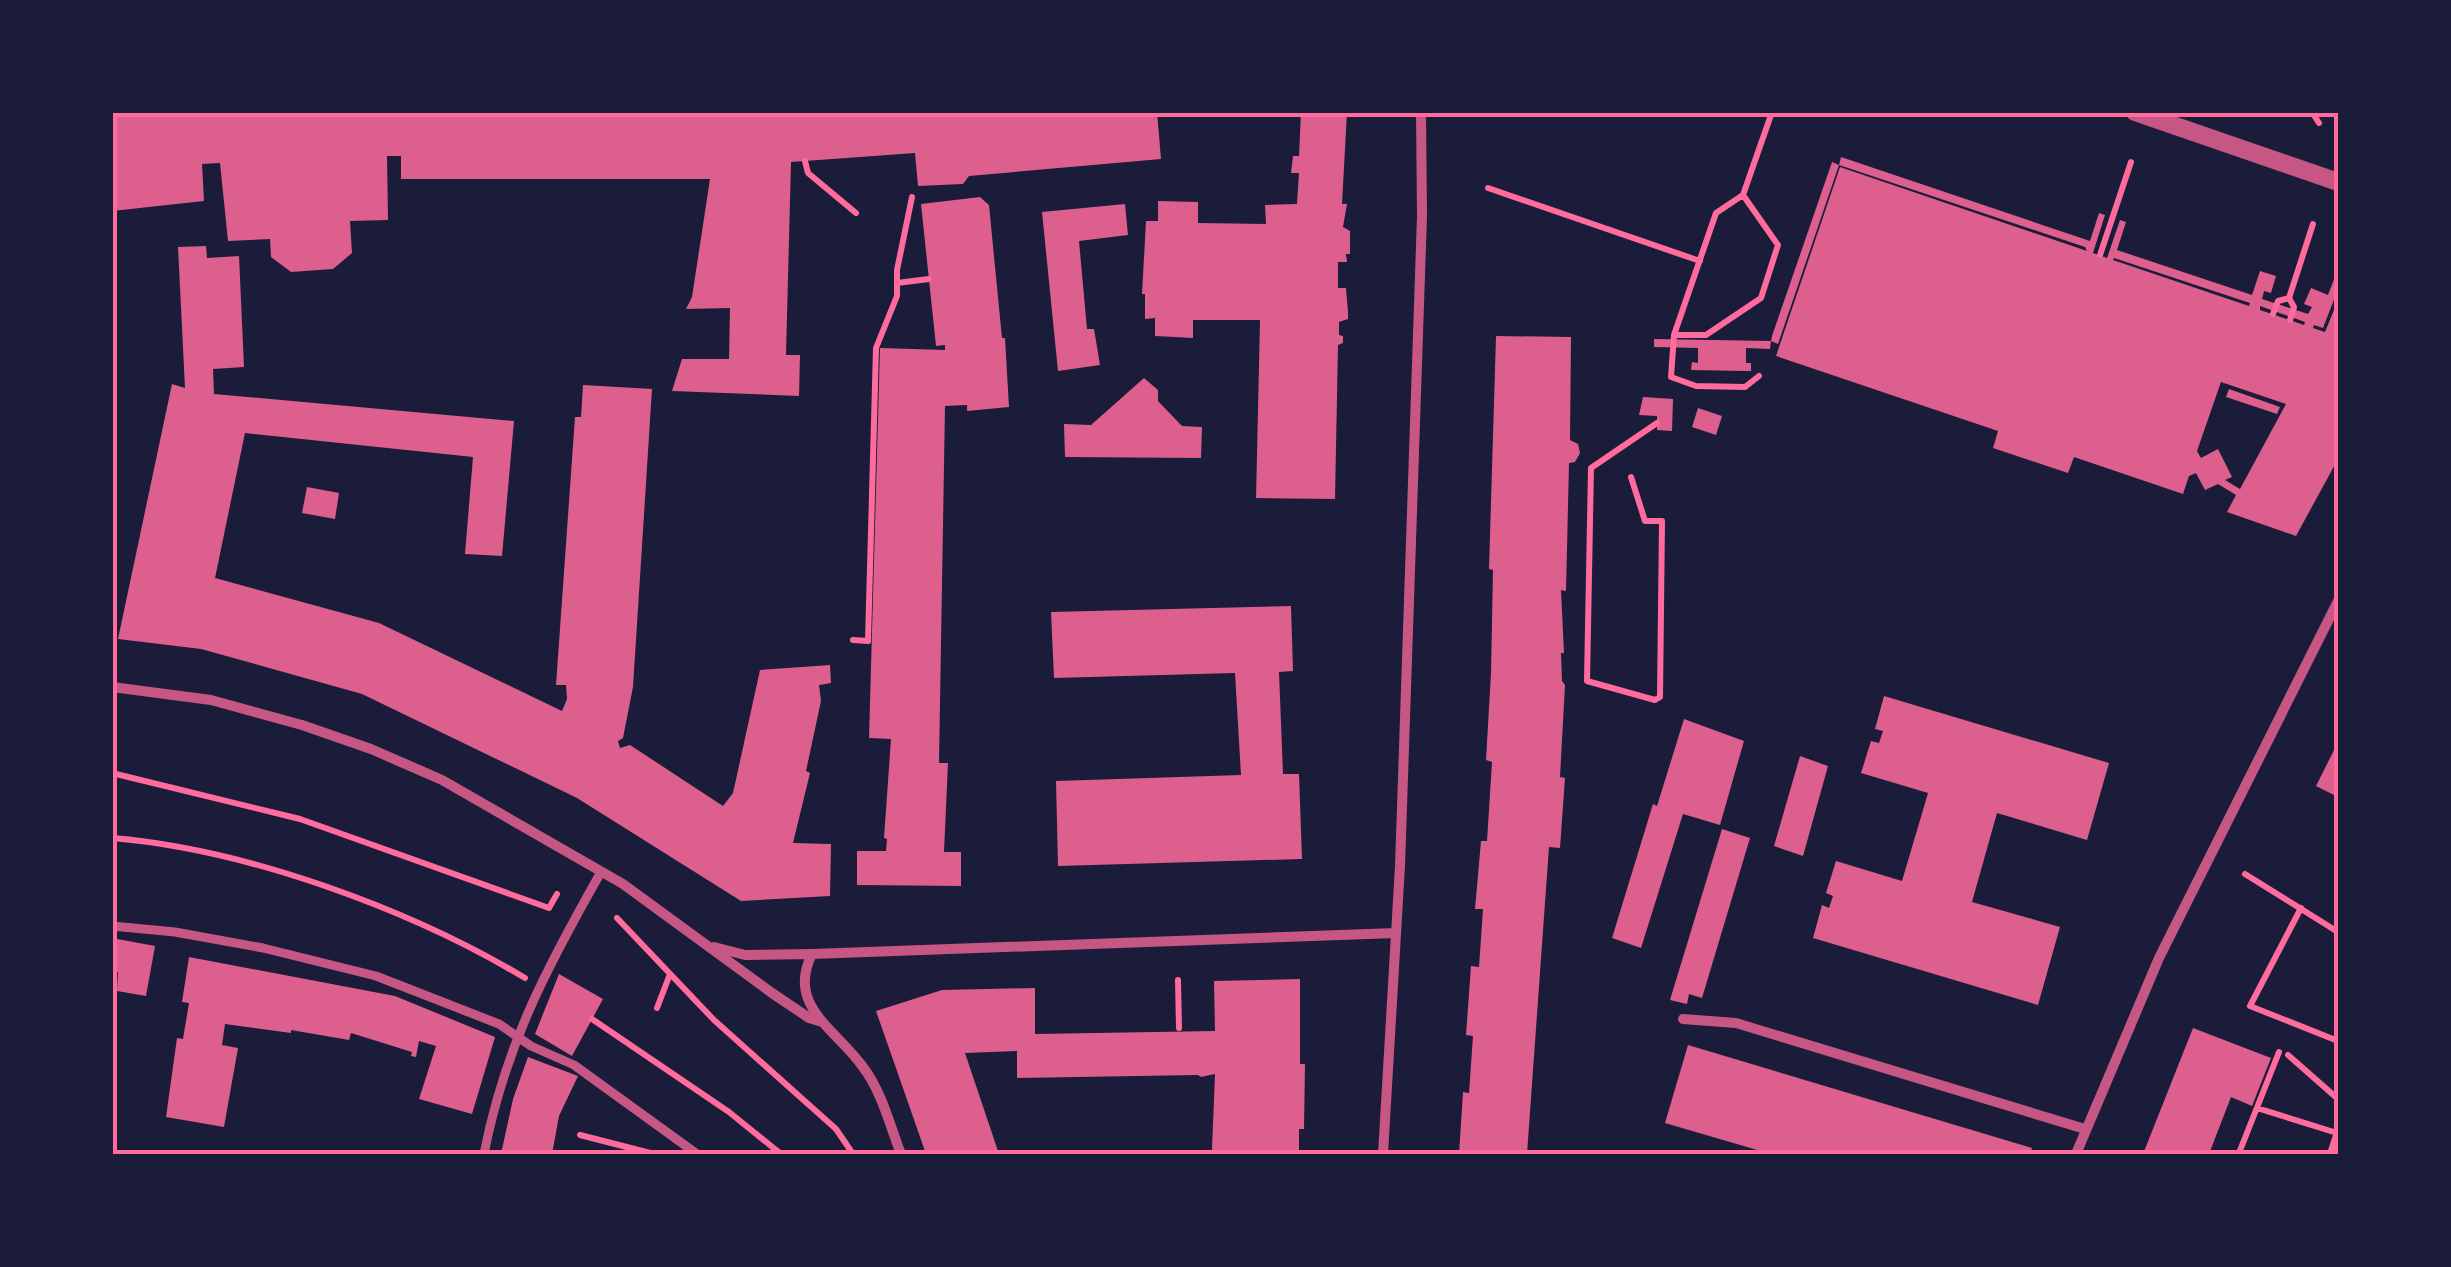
<svg xmlns="http://www.w3.org/2000/svg" width="2451" height="1267" font-family="Signika,sans-serif">
  <style>
    .building { fill: #dd5f8e; fill-rule: evenodd }
    .lines { fill: none; stroke-linecap: round; stroke-linejoin: round }
    .path { stroke: #ff6b9d; stroke-width: 6 }
    .pedestrian { stroke: #c65784; stroke-width: 9 }
    .minor { stroke: #c65784; stroke-width: 10 }
    .tertiary { stroke: #c65784; stroke-width: 18 }
    .neatline { fill: none; stroke: #ff6b9d; stroke-width: 4 }
  </style>
  <rect width="100%" height="100%" fill="#1b1b3a"/>
  <path class="building" d="M246,112h911l4,47 -192,17 -6,8 -45,2 -3,-33 -124,9 -5,193h14l-1,41 -127,-5 10,-32h47l1,-51 -44,1 6,-12 18,-118h-309v-23h-14l1,64 -38,1 2,32 -19,16 -42,3 -20,-15 -1,-18 -42,2 -8,-78 -18,1 2,37 -92,10v-94z
    M1301,112h46l-5,92h5l-4,23 7,4v23h-4l1,8h-9v26h8l2,24v7l-9,3v13l4,1v7l-5,2 -3,154 -79,-1 4,-178h-67v18l-38,-2v-18l-10,1v-25h-3l4,-73h12v-20l40,1v21l68,1 -1,-19 32,-1 2,-31h-8l2,-17h6z
    M1841,157l249,84 9,-28 6,2 -12,38 14,5 13,-38 6,2 -9,28 135,45 8,-24 16,5 -5,17 -7,-2 -2,8 46,15 4,-7 -8,-3 7,-16 17,7 10,-26v20l-15,39 -9,-3 -1,3 12,4 13,-32v159l-42,77 -69,-24 9,-17 -18,-11 -13,6 -9,-17 -7,3 -6,18 -109,-37 -6,16 -75,-25 5,-17 -222,-75 64,-189 247,84 -2,-4 -246,-82zM2114,258l136,45 -1,3 -136,-46zM2260,306l45,16 -1,3 -44,-15zM2221,382l65,22 -46,85 -15,-9 7,-3 -14,-28 -17,9 -4,-7z
    M1832,162l7,3 -61,179 -7,-3 1,-5z
    M980,197l9,8 13,133h3l4,69 -42,4v-6l-22,1 -6,357h9l-4,89h17v34l-104,-1v-34h29l1,-12 -3,-1 7,-99 -22,-1 11,-390 65,2v-5l-9,1 -15,-142z
    M1125,204l3,31 -49,6 8,88h7l6,36 -42,6 -16,-159z
    M206,246l1,12 32,-2 5,111 -31,2 1,25 300,27 -12,135 -37,-2 8,-97 -228,-24 -30,145 164,45 183,88 5,-12 -1,-14h-10l19,-268h6l2,-32 69,4 -19,298 -10,51 -5,3 2,7 10,-3 93,61 10,-13 27,-123 70,-5 1,18 -12,2 2,16 -15,70 4,2 -17,70 38,1 -1,52 -89,5 -164,-103 -215,-104 -161,-45 -83,-10 54,-255 13,4 -7,-141z
    M1496,336l75,1 -1,103 8,4 2,9 -5,9 -6,1 -3,128 -5,-1 3,63h-3l1,28 3,4 -5,92 5,1 -5,70 -11,-1 -22,307h-68l4,-62 6,1 4,-57 -7,-1 5,-69 8,1 4,-58h-8l6,-68h6l5,-79 -6,-2 5,-87 2,-103 -4,-1z
    M1654,339l117,2 -1,8 -24,-1v15h5v8h-6l-54,-1 1,-8 6,1v-15l-44,-1z
    M1144,378l14,12v11l24,25 20,1 -1,31 -136,-1 -1,-33 27,1z
    M2229,389l51,18 -3,7 -51,-17z
    M1643,397l30,2 -1,32 -15,-1v-14l-18,-1z
    M1698,408l24,8 -6,19 -24,-8z
    M307,487l32,6 -4,26 -33,-6z
    M1291,606l2,65 -14,1 4,102h16l3,85 -244,7 -2,-85 185,-6 -6,-102 -181,5 -3,-66z
    M1884,696l225,67 -22,77 -90,-27 -25,89 88,25 -22,78 -225,-67 9,-33 7,3 4,-12 -7,-3 10,-32 66,20 26,-88 -67,-20 10,-32 8,2 4,-12 -8,-2z
    M1684,719l60,22 -24,84 -37,-11 -42,134 -29,-10 41,-134 4,2z
    M2338,742v55l-22,-11z
    M1800,756l28,10 -25,90 -29,-10z
    M1722,829l28,9 -48,160 -13,-4 -2,10 -17,-4z
    M112,938l43,8 -9,50 -29,-5 1,-19 -6,-1z
    M189,957l206,39 100,41 -23,77 -53,-15 17,-53 -17,-5 -3,16 -5,-1 1,-4 -61,-19 -2,7 -58,-10v3l-66,-9 -3,21 16,3 -14,79 -58,-10 11,-79 6,1 6,-36 -7,-1z
    M559,974l44,25 -31,57 -37,-22z
    M1300,979v85h5l-1,65h-5v25h-84l-3,-5 3,-75 -14,3 -3,-2 -181,3v-27l-52,2 34,101h-73l-50,-143 66,-21 93,-2v46l180,-3 -1,-50z
    M2193,1028l78,30 -19,48 -21,-9 -22,57h-66z
    M1688,1045l344,103 -2,6h-259l-106,-31z
    M528,1057l50,19 -19,40 -7,38h-51l12,-55z"/>
  <g class="lines">
    <path class="path" d="M2312,112l7,11
      M805,161l3,12 48,40
      M1488,188l212,73
      M2100,255l31,-93
      M897,283l32,-4
      M2289,298l5,9 -4,13
      M2273,314l5,-13 11,-3 24,-74
      M1674,335h32l55,-37 17,-53 -35,-50
      M1759,376l-14,11 -49,-1 -25,-9 3,-42 42,-122 27,-18 29,-83
      M1631,477l14,44h17l-2,176 -5,3 -68,-19 4,-213 66,-45
      M853,640l15,1 8,-293 21,-52v-26l15,-73
      M112,773l188,46 249,89 8,-14
      M112,838c134,11 298,71 413,140
      M2245,874l93,58
      M2301,908l-51,98 88,35
      M617,918l97,102 122,109 17,25
      M1178,980l1,48
      M657,1008l13,-34
      M592,1019l137,93 52,42
      M2288,1055l50,44
      M2257,1108l80,25
      M580,1135l74,19
      M2246,1154l-7,-1 40,-101
      M2330,1154l8,-25"/>
    <path class="pedestrian" d="M112,926l63,6 88,16 113,28 123,48 32,22 43,19 123,89
      M484,1154c21,-108 63,-187 117,-282"/>
    <path class="minor" d="M112,687l99,13 91,25 69,24 71,31 181,104 149,109 37,25 13,4
      M714,947l31,8 67,-1 584,-21
      M812,954c-26,52 24,75 51,113 19,25 27,59 38,87
      M1683,1019l53,4 349,106
      M1383,1154l17,-288 22,-650 -1,-104
      M2076,1154l83,-196 179,-357"/>
    <path class="tertiary" d="M2135,112l203,70"/>
  </g>
  <rect width="2451" height="1267" fill="none" stroke="#1b1b3a" stroke-width="230"/>
  <rect x="115" y="115" width="2221" height="1037" class="neatline"/>
</svg>
